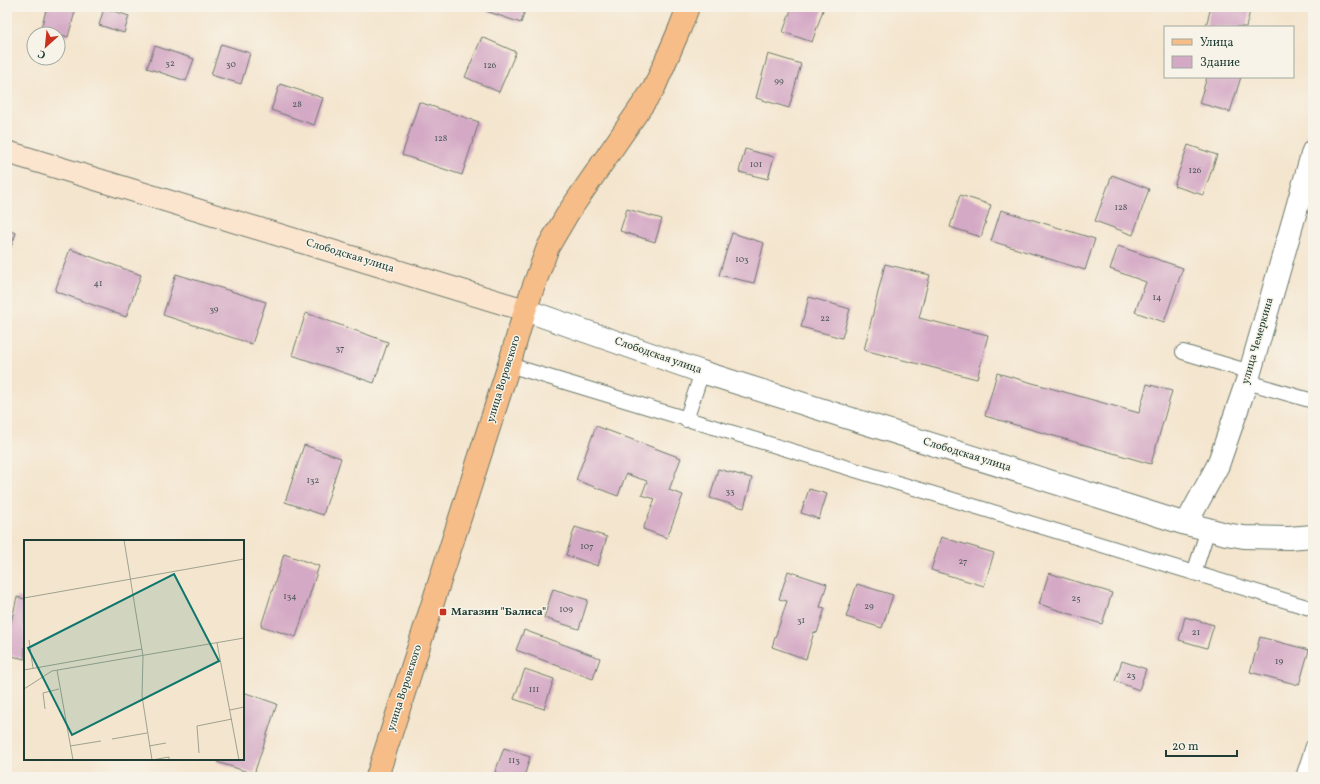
<svg xmlns="http://www.w3.org/2000/svg" width="1320" height="784" font-family="Vollkorn,serif">
  <style>
    .building { fill: #d4a9c5 }
    .lines { fill: none; stroke-linecap: round; stroke-linejoin: round }
    .lane-casing { stroke: #6a786a; stroke-width: 16 }
    .street-casing { stroke: #6a786a; stroke-width: 24 }
    .secondary-casing { stroke: #6a786a; stroke-width: 24 }
    .primary-casing { stroke: #6a786a; stroke-width: 24 }
    .lane { stroke: #fff; stroke-width: 14 }
    .street { stroke: #fff; stroke-width: 22 }
    .secondary { stroke: #fce5cf; stroke-width: 22 }
    .primary { stroke: #f7bd88; stroke-width: 22 }
    .poi-dot { fill: #c8321e; stroke: #f7f3e8; stroke-width: 1.5 }
    .labels { text-anchor: middle; dominant-baseline: central; stroke-width: 3; stroke-linejoin: round; paint-order: stroke }
    .number-label { font-size: 9px; fill: #4c5858 }
    .street-label { font-size: 11px; fill: #1f3d34; stroke: #f7f3e8 }
    .poi-label { font-size: 11px; font-weight: bold; fill: #1f3d34; stroke: #f7f3e8; text-anchor: start }
    .inset-road { fill: none; stroke: #9fa290; stroke-width: 1 }
    .view { fill: #0f766e; fill-opacity: 0.15; stroke: #0f766e; stroke-width: 2 }
    .inset-edge { fill: none; stroke: #1f3d34; stroke-width: 2 }
  </style>
  <rect width="100%" height="100%" fill="#f7f3e8"/>
  <filter id="ink" filterUnits="userSpaceOnUse"><feTurbulence type="fractalNoise" baseFrequency=".025" numOctaves="2"/><feDisplacementMap in="SourceGraphic" scale="8" xChannelSelector="R" yChannelSelector="G"/><feConvolveMatrix kernelMatrix="1 2 1 2 8 2 1 2 1" color-interpolation-filters="sRGB"/></filter>
  <filter id="wash" filterUnits="userSpaceOnUse"><feTurbulence type="fractalNoise" baseFrequency=".012" numOctaves="4" result="noise"/><feDisplacementMap in="SourceGraphic" scale="16" xChannelSelector="R" yChannelSelector="G"/><feGaussianBlur stdDeviation="0.9" result="paint"/><feColorMatrix in="noise" values="0 0 0 0 0 0 0 0 0 0 0 0 0 0 0 0 0 1.4 0 .05"/><feComposite in="paint" operator="in"/></filter>
  <g filter="url(#wash)">
    <rect width="100%" height="100%" fill="#f4e5ce"/>
    <g id="blocks">
      <path class="building" d="M47,7h25l4,1 -8,29 -27,-9z
        M487,7h39l-5,16 -35,-12z
        M792,7h32l-12,35 -29,-10z
        M1211,7h40l-5,20h-36l-4,-1z
        M104,8l25,8 -5,17 -25,-8z
        M482,37l34,15 -17,40 -34,-15z
        M221,44l29,9 -9,31 -30,-9z
        M155,46l39,13 -8,22 -39,-13z
        M768,54l33,10 -12,44 -33,-10z
        M1207,77h34l-11,35 -31,-9z
        M280,84l43,14 -9,27 -43,-15z
        M419,102l60,20 -17,53 -60,-20z
        M1188,145l29,10 -14,40 -29,-9z
        M745,149l29,8 -6,22 -29,-7z
        M1112,175l37,14 -16,46 -38,-14z
        M960,195l31,10 -10,32 -31,-10z
        M627,209l35,10 -7,23 -35,-11z
        M1001,210l94,29 -10,31 -94,-29z
        M7,230l9,3 -9,25z
        M732,233l32,10 -10,40 -35,-8z
        M1118,246l65,22 -19,54 -29,-10 11,-30 -36,-13z
        M70,249l71,26 -15,42 -71,-26z
        M885,264l45,11 -11,43 69,17 -11,44 -113,-29z
        M176,274l90,28 -14,42 -89,-29z
        M809,297l41,12 -8,29 -41,-11z
        M306,313l82,29 -14,41 -82,-28z
        M997,373l142,40 8,-29 25,7 -21,73 -166,-48z
        M596,426l85,32 -12,32 14,5 -16,43 -24,-9 12,-30 -13,-4 5,-14 -21,-7 -8,22 -42,-16z
        M304,445l37,13 -18,57 -38,-13z
        M718,469l34,9 -8,30 -34,-10z
        M809,489l18,5 -8,25 -18,-6z
        M575,527l32,10 -9,29 -32,-11z
        M941,537l53,16 -10,33 -53,-16z
        M284,554l35,12 -23,71 -35,-11z
        M788,571l39,13 -7,23 5,1 -8,25 -3,-1 -8,27 -34,-12 15,-46 -8,-2z
        M1049,573l63,20 -10,31 -63,-20z
        M857,584l36,11 -11,33 -36,-11z
        M553,589l35,11 -9,29 -35,-11z
        M17,597l8,2v60l-18,-4v-15z
        M1185,617l29,8 -7,23 -28,-8z
        M524,630l76,28 -7,21 -77,-29z
        M1260,637l49,13 -10,35 -49,-13z
        M1122,661l24,8 -7,21 -24,-9z
        M525,669l29,10 -10,30 -30,-10z
        M243,692l34,12 -23,70 -37,-12 1,-3h25z
        M504,748l26,9 -6,20h-15l-14,-5z"/>
    </g>
  </g>
  <g filter="url(#ink)">
    <use href="#blocks" fill-opacity="0" stroke="#6a786a" stroke-width="1"/>
    <g class="lines">
      <defs>
        <path id="lane" d="M1183,352l67,20
          M509,365l804,244
          M1247,382l66,19
          M686,420l16,-48
          M1194,573l14,-44
          M1303,777l10,-31"/>
        <path id="street" d="M525,310l177,62 484,152 22,5 18,5 18,3 45,1 24,-2
          M1186,524l32,-59 32,-93 63,-221"/>
        <path id="secondary" d="M7,152l518,158"/>
        <path id="primary" d="M377,777l132,-412 16,-55 23,-63 20,-34 86,-125 26,-60 8,-21"/>
      </defs>
      <use href="#lane" class="lane-casing"/>
      <use href="#street" class="street-casing"/>
      <use href="#secondary" class="secondary-casing"/>
      <use href="#primary" class="primary-casing"/>
      <use href="#lane" class="lane"/>
      <use href="#street" class="street"/>
      <use href="#secondary" class="secondary"/>
      <use href="#primary" class="primary"/>
    </g>
  </g>
  <rect class="poi-dot" x="439" y="608" width="8" height="8" rx="2"/>
  <g class="labels">
    <g class="number-label">
      <text x="170" y="63">32</text>
      <text x="231" y="64">30</text>
      <text x="490" y="65">126</text>
      <text x="779" y="81">99</text>
      <text x="297" y="104">28</text>
      <text x="441" y="138">128</text>
      <text x="756" y="164">101</text>
      <text x="1195" y="170">126</text>
      <text x="1121" y="207">128</text>
      <text x="742" y="259">103</text>
      <text x="98" y="283">41</text>
      <text x="1157" y="297">14</text>
      <text x="214" y="309">39</text>
      <text x="825" y="318">22</text>
      <text x="340" y="348">37</text>
      <text x="313" y="480">132</text>
      <text x="730" y="491">33</text>
      <text x="587" y="546">107</text>
      <text x="963" y="561">27</text>
      <text x="290" y="596">134</text>
      <text x="1076" y="598">25</text>
      <text x="869" y="606">29</text>
      <text x="566" y="609">109</text>
      <text x="801" y="620">31</text>
      <text x="1196" y="632">21</text>
      <text x="1279" y="661">19</text>
      <text x="1131" y="675">23</text>
      <text x="534" y="689">111</text>
      <text x="514" y="760">113</text>
    </g>
    <g class="street-label">
      <text transform="translate(350 256) rotate(17)">Слободская улица</text>
      <text transform="translate(1258 341) rotate(-74)">улица Чемеркина</text>
      <text transform="translate(658 356) rotate(19)">Слободская улица</text>
      <text transform="translate(504 379) rotate(-73)">улица Воровского</text>
      <text transform="translate(967 455) rotate(17)">Слободская улица</text>
      <text transform="translate(405 688) rotate(-72)">улица Воровского</text>
    </g>
    <g class="poi-label">
      <text x="451" y="612">Магазин "Балиса"</text>
    </g>
  </g>
  <g transform="translate(24 540)">
    <rect width="220" height="220" fill="#f4e5ce"/>
    <path class="inset-road" d="M100,0l19,116 -1,40 10,64M0,58l220,-39M5,100l4,28M193,103l22,117M0,130l118,-21M33,130l16,90M0,149l28,-18 192,-33M21,169l-2,-16 16,-4M206,170l14,-3M88,199l35,-6M46,206l31,-5M125,206l17,-3M175,213l-2,-27 35,-7M128,220l17,-3v3"/>
    <path class="view" d="M150,34l45,87 -147,74 -44,-87z"/>
    <rect width="220" height="220" class="inset-edge"/>
  </g>
  <rect width="1320" height="784" fill="none" stroke="#f7f3e8" stroke-width="24"/>
  <rect x="1164" y="26" width="130" height="52" fill="#f7f3e8" stroke="#a1aaa0"/>
  <rect x="1172" y="39" width="20" height="6" fill="#f7bd88" stroke="#a1aaa0"/>
  <text x="1200" y="46" font-size="12" fill="#1f3d34">Улица</text>
  <rect x="1172" y="56" width="20" height="12" fill="#d4a9c5" stroke="#a1aaa0"/>
  <text x="1200" y="66" font-size="12" fill="#1f3d34">Здание</text>
  <g transform="translate(46 46) rotate(207)"><circle r="19" fill="#f7f3e8" stroke="#a1aaa0"/>
  <path d="M0-3L7 15L0 10L-7 15Z" fill="#c8321e"/>
  <text y="-6" font-size="11" font-weight="bold" text-anchor="middle" fill="#1f3d34">С</text>
  </g>
  <path d="M1166 750v6h71v-6" fill="none" stroke="#1f3d34" stroke-width="2"/>
  <text x="1172" y="750" font-size="12" fill="#1f3d34" stroke="#f7f3e8" stroke-width="3" paint-order="stroke">20 m</text>
</svg>
